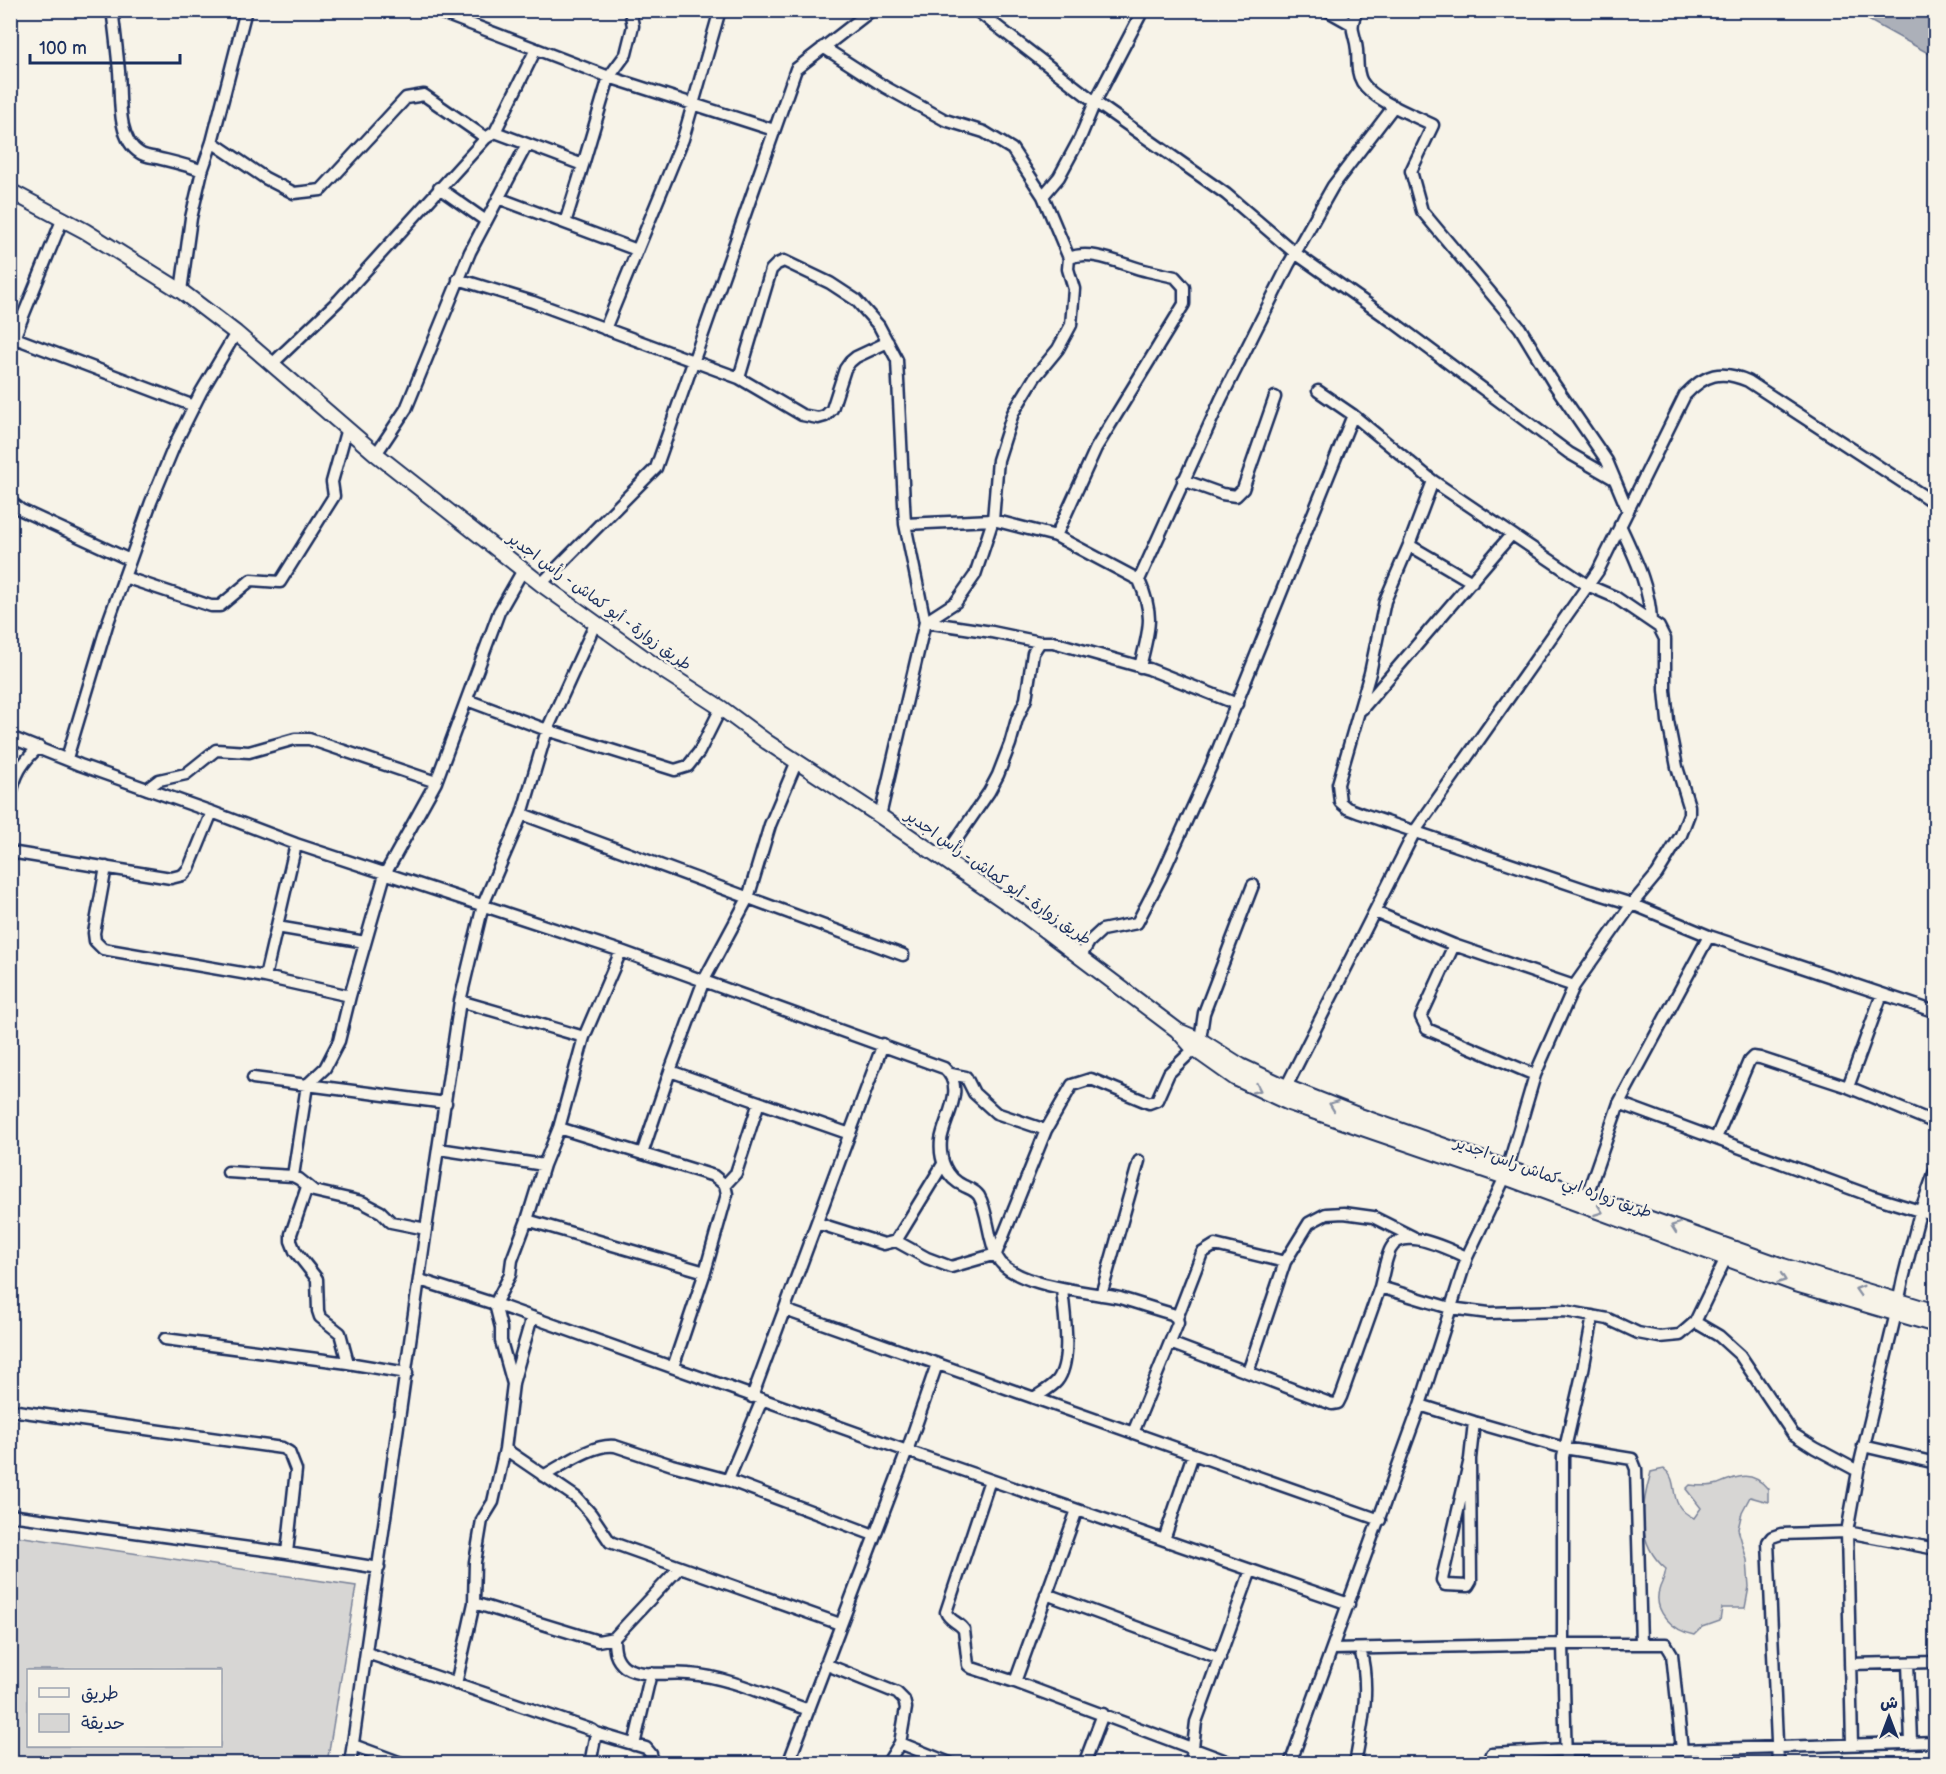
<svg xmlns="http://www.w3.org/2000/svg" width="1946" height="1774" font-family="'Balsamiq Sans','Playpen Sans Arabic',sans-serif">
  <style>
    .green { fill: #d7d6d4; stroke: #798299; stroke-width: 1.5; fill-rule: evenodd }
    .water { fill: #acb0b9; stroke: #727c95; stroke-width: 1.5 }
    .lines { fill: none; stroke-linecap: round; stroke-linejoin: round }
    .minor-casing { stroke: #1b2f5e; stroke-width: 15 }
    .major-casing { stroke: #1b2f5e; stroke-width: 18 }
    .minor { stroke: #f7f3e8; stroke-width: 10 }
    .major { stroke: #f7f3e8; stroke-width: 14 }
    .oneway { stroke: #8991a3 }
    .labels { text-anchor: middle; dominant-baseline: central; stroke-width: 5; stroke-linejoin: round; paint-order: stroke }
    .street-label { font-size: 16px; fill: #1b2f5e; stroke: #f7f3e8 }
  </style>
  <rect width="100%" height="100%" fill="#f7f3e8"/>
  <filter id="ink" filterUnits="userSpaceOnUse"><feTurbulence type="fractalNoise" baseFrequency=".0167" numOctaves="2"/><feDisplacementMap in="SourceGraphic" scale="12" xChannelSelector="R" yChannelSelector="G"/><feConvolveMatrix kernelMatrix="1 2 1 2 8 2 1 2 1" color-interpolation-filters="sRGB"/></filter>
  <g filter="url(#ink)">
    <path class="green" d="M1664,1469c18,13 0,35 30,49l7,-10 -15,-19 4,-4c9,1 19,2 28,-1 20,-8 34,-14 50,5v13l-18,-5 -8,15 -4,17 9,31 2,27 -4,21h-23l-2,13 -17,6 -8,8c-22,-4 -44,-24 -35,-48 3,-7 5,-10 6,-18 -31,-26 -25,-62 -15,-97z
      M10,1535l346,51 -29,177h-316zM28,1670h192v76h-192z"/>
    <path class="water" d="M1852,11h83v46z"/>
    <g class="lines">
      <defs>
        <path id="minor" d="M112,10c3,20 5,41 7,61 2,23 -3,68 21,82 4,3 12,4 17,5 16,4 31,7 45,13l-11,47 -10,73
          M434,10l175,67 165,53
          M976,10l119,92 131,92 69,59 101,71 173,129 45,26
          M1326,10l25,14
          M1357,10c-9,22 -2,20 0,40 1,11 -1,22 5,32 12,19 51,33 71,43l-22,46 11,40 98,117 34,56 53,77 21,50
          M823,47l62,40 60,33 39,12 28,17 31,47 26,62 -1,11 6,20 -3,36 -13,24 -23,28 -22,36 -15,47 -5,60 -18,55 -19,27 -31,20 67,10 48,10h13l96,27 88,35
          M495,132l88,33 26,-88 17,-23 7,-28 -3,-16
          M212,142l53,36 29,15 27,-3 85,-92 18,-3 62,43
          M202,171l10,-29 34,-132
          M439,188l47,33
          M1043,196l16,-19 21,-39 15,-36 48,-92
          M498,198l139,52
          M565,223l18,-58
          M458,279l75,23 206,76 63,37 16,3 7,-2 7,-7 13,-40 5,-7 6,-5 32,-15
          M605,329l78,-190 37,-129
          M15,338l179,68
          M10,348l53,-130
          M271,365l67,-64 148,-163 9,-6 41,-83
          M739,378l32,-108 6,-6 7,-3 46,22 26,17 23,26 18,34 8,164 20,98 -45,194
          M376,454l30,-45 64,-157 57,-108
          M1183,480l39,14 14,2 7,-7 32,-92
          M1433,481l-24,64 -24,56 -15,72 -32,111 2,18 7,6 13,5 230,78 42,13 77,32 227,76
          M10,501l11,9 109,50
          M905,524l88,-4 63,16 83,44 82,-181 68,-135 44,-78 61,-80
          M1620,525c14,31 30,62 31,96
          M1056,536l40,-88 88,-144v-17l-9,-10c-9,-2 -18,-4 -27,-6 -24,-5 -55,-23 -79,-13
          M1409,545l63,37
          M124,577l87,29h9l31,-26 29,2 54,-86 -2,-14 15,-54
          M1139,580c16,37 10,49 1,87
          M541,584l115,-116 140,-399 76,-59
          M467,700l80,30 128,40 13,-4 11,-14 22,-44
          M1362,709l149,-174
          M10,737l70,28 132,47 84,32 325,107 323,117c23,20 1,48 -3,72 -2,19 5,38 23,46 6,3 11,4 15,10 9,15 9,43 18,61 14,29 93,35 123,41 17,5 35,11 52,16l5,4 1,5 -45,110
          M67,758l40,-133 44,-123 24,-58 26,-52 35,-59
          M147,789l12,-9 27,-6 30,-24 33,2 46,-13h14l127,43
          M10,798c5,-23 11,-35 29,-51
          M522,814l381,141
          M10,852l161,26 12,-3 6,-7 23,-56
          M943,859l46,-67 9,-17 12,-31 7,-25 9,-20 7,-46 7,-11
          M106,867l-12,66 1,8 8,8 162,28 85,19 35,-122 51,-92 63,-170 24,-42
          M1375,912l79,33 120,41
          M277,927l88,15
          M1454,945l-33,72 6,12 108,46
          M1081,956l8,-14 13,-12 35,-7 24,-46 51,-113 141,-349
          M265,977l31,-133
          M460,1001l124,36 37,-86
          M670,1071l180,63
          M951,1074l15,3 8,16 22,20 50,17
          M253,1078l193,25
          M1286,1087l129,-256 183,-260 87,-176c20,-21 36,-26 63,-14l188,123
          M1848,1087l34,-93
          M1619,1103l252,93 65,20
          M559,1128l155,48 11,9 2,9 -22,78
          M1716,1138l33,-77 4,-4 7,1 88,29 88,36
          M439,1149l105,16
          M642,1154l28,-83 34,-91 44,-82 22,-73 27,-64
          M228,1172l65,4 6,3 15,12 48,11 19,10 10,10 35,7
          M293,1176l14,-91 18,-17 14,-27 11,-45
          M725,1185l11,-12 23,-71
          M307,1187l-16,47v7l4,10 22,28 1,32 2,6 20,16 8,30
          M1587,1195l32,-92 90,-167
          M527,1220l178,52 -32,95
          M817,1223l67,21 12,-3 47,-77
          M896,1241l31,17 24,9 45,-13
          M996,1254l50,-124 26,-45 19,-6 58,24 8,-3 12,-27 25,-24 6,-9 4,-27 49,-128
          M420,1280l75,24 412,147 442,153
          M1380,1287c3,-12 5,-26 10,-37 12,-26 58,0 77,7
          M1101,1295l38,-134
          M785,1310l595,210
          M1177,1318l25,-65 13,-8 70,17
          M1695,1322l24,14 21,19 53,79 22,14 43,23
          M165,1339l183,24 59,10
          M1170,1343l162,61 6,-1 3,-6 39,-110 70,21 39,5 76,-2 43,8 30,14 21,4 21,-2 15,-13 31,-64
          M1248,1372l37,-110 24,-39 17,-9 18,-1 29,4 40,20
          M513,1383l19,-66
          M752,1397l131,-353
          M1034,1398c7,-5 17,-10 23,-17 16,-20 7,-68 5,-92
          M1420,1405l54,17 90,26 68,11 4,10 5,174
          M10,1410l272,38 7,4 7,18 -9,83
          M1863,1446l73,17
          M505,1449l72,49 14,16 19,28 230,82
          M1470,1459l1,122 -3,5 -23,-1 -3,-5 1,-5 27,-116 4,-37
          M543,1476c19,-10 50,-33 72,-30l57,19 56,15 146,55
          M728,1480l34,-80
          M990,1480l-44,132c3,9 13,10 18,18l4,35 4,3 43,14 219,82
          M10,1515l277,38 92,15
          M1164,1540l29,-86
          M1046,1594l174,64
          M474,1603l124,38 16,-3 66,-71
          M614,1638c0,12 1,21 11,29 18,11 44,5 64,7 41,3 81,23 120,36
          M1332,1649l231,-5h103l6,10 10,96
          M367,1653l225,77 4,3 50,15 5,6 2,10
          M1908,1663l3,79
          M825,1664l72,29 7,7 2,8 -6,35 -13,21
          M1850,1664l86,-2
          M1015,1682l62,-172
          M456,1684l18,-81 1,-41 7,-42 11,-18 12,-53 8,-65 -12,-43v-13l-6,-24 15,-29 2,-15 15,-40 17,-55 15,-37 25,-91
          M900,1743l52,21
          M1852,1744l-5,-212 11,-61 38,-158 7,-34 17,-67 16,-44
          M353,1745l51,19
          M634,1745l17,-72
          M350,1764l76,-535 34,-228 23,-96 39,-91 25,-84 49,-108
          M590,1764l6,-31
          M788,1764l119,-313 30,-87
          M1084,1764l19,-50
          M1191,1764l5,-42 55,-152
          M1290,1764l130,-359 47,-148 38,-80 30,-102 39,-89 58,-82 25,-30 24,-39 8,-21v-8l-12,-39 -9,-46 -3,-31v-51l-6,-12 -44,-30 -28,-12 -154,-104 -80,-66 -35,-24
          M1355,1764c7,-39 16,-76 5,-115
          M1489,1764l3,-10 74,-4h116l254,-8
          M1566,1764l-3,-120v-187l20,-87 10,-54
          M1778,1764l-10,-222 4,-5 9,-3 66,-2 89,17"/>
        <path id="major" d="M10,191l75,40 96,60 55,42 140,121 165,130 112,80 68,44 46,34 113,74 139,95 158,119 17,19 41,29 54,25 216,74 291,107 140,41
          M1181,1032l19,8 41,26 45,21 74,29 423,150 153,46"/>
      </defs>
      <use href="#minor" class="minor-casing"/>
      <use href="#major" class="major-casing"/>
      <use href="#minor" class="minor"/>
      <use href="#major" class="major"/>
    </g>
    <defs><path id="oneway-chevron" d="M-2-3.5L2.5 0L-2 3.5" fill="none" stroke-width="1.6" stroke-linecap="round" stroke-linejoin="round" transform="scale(1.5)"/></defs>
    <g class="oneway">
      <use href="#oneway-chevron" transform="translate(1257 1089) rotate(25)"/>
      <use href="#oneway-chevron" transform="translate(1333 1105) rotate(-159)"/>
      <use href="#oneway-chevron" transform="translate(1599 1211) rotate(20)"/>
      <use href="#oneway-chevron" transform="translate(1675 1227) rotate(-160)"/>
      <use href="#oneway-chevron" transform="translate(1782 1279) rotate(20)"/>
      <use href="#oneway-chevron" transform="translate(1859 1290) rotate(-163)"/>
    </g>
  </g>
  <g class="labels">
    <g class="street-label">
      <text transform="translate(599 602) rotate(36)">طريق زوارة - أبو كماش - رأس اجدير</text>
      <text transform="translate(998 878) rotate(35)">طريق زوارة - أبو كماش - رأس اجدير</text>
      <text transform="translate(1553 1178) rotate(20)">طريق زواره ابي كماش راس اجدير</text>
    </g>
  </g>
  <rect width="1946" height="1774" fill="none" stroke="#f7f3e8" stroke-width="36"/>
  <rect x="18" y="18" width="1910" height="1738" fill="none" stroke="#1b2f5e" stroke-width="2" filter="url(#ink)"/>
  <rect x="27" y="1669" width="195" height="78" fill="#f7f3e8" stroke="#9fa5b1" stroke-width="1.5"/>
  <rect x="39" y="1688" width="30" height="9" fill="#f7f3e8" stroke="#9fa5b1" stroke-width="1.5"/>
  <text x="81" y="1699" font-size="18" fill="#1b2f5e">طريق</text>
  <rect x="39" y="1714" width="30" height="18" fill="#d7d6d4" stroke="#9fa5b1" stroke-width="1.5"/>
  <text x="81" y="1729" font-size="18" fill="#1b2f5e">حديقة</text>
  <g transform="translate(1889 1717)" stroke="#f7f3e8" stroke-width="4.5" paint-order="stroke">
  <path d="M0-4.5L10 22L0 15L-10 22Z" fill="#1b2f5e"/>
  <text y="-9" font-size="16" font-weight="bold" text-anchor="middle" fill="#1b2f5e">ش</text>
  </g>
  <path d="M30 54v9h150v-9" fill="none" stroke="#1b2f5e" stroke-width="3"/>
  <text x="39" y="54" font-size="18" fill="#1b2f5e" stroke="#f7f3e8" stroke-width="4.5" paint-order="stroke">100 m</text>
</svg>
